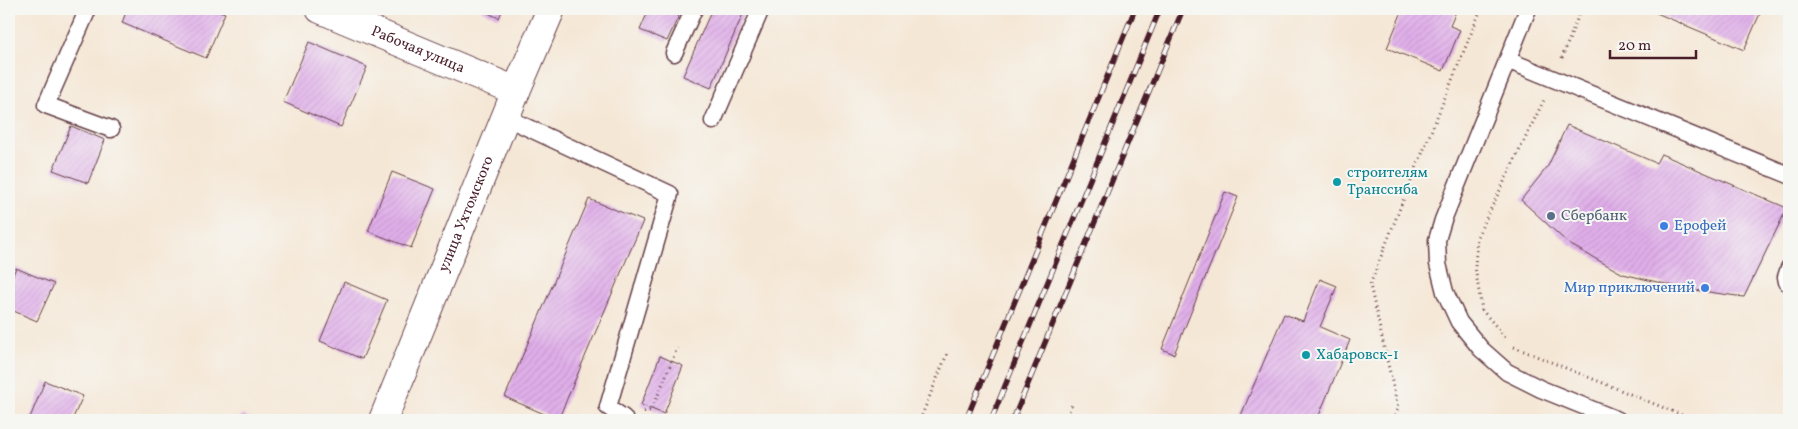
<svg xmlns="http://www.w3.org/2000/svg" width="1798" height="429" font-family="Vollkorn,serif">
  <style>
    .building { fill: url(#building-hatch) }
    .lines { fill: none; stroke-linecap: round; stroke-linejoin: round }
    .lane-casing { stroke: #643d45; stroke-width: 19 }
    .street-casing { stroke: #643d45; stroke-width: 30 }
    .path { stroke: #643d45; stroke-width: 3; stroke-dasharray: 1 4; stroke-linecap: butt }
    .lane { stroke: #fff; stroke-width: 16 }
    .street { stroke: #fff; stroke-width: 28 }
    .rail-casing { stroke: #4a1f2b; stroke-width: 5.5 }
    .rail { stroke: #f6f6f2; stroke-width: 4; stroke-dasharray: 11; stroke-linecap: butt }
    .culture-dot { fill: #0f9aa8; stroke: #f6f6f2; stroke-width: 2 }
    .service-dot { fill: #5c6f8a; stroke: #f6f6f2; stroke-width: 2 }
    .shop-dot { fill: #3f7fe0; stroke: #f6f6f2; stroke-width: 2 }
    .labels { text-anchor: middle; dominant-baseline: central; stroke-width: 4; stroke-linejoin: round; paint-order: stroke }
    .street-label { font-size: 15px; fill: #4a1f2b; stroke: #f6f6f2 }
    .culture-label { font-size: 15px; fill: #0d838f; stroke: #f6f6f2; text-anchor: start }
    .service-label { font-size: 15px; fill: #4e5e75; stroke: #f6f6f2; text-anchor: start }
    .shop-label { font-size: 15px; fill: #366cbe; stroke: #f6f6f2; text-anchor: start }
  </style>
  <defs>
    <pattern id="building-hatch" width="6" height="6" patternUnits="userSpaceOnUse" patternTransform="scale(1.25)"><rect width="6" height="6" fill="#e0afea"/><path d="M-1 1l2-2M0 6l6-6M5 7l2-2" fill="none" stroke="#c296c9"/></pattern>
  </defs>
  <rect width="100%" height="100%" fill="#f6f6f2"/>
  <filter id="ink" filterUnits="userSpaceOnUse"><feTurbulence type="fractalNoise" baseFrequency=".02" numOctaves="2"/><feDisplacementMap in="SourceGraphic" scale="10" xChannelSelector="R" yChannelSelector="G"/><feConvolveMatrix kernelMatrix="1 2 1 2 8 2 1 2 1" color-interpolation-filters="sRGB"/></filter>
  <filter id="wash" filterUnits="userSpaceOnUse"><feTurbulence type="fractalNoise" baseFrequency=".0096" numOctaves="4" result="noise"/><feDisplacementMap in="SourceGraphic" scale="20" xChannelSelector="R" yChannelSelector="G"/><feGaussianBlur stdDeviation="1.12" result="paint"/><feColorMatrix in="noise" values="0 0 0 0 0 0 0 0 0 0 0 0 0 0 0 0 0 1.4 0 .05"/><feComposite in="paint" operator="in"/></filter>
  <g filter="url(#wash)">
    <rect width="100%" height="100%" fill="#f5e7d6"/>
    <g id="blocks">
      <path class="building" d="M127,9h87l11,4 -19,45 -84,-35z
        M479,9h24l-4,9z
        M649,9h33l-15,32 -27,-11z
        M712,9h33l-34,79 -28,-12z
        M1403,9h54l-7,17 10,4 -17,41 -56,-23z
        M1647,9h115l-18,41z
        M309,42l58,25 -26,60 -58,-25z
        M1567,125l89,38 5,-9 126,54 -43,89 -57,-8 -64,-15 -54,-30 -48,-44 27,-34z
        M71,126l34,14 -17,43 -35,-13z
        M392,172l43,17 -24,59 -43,-17z
        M1225,192l13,5 -64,157 -12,-5z
        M589,199l54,22 -85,199 -53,-23z
        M16,268l38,16 -17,37 -28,-12v-26z
        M1320,279l17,7 -17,41 30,13 -33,80h-78l45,-106 19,7z
        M344,282l43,18 -25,59 -42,-18z
        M660,356l23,10 -19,48 -23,-9z
        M45,381l38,15 -11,24h-43z
        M242,415l13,5h-16z"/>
    </g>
  </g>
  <g filter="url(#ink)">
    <use href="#blocks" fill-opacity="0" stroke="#643d45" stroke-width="1"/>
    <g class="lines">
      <defs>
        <path id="lane" d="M88,9l-42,96 65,24
          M1528,9l-85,211 -6,20 1,24 7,28 14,30 22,27 26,23 34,17 77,31
          M674,53l20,-44
          M1507,60l282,115
          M505,117l165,77 -62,213 16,11
          M713,121l48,-112
          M1789,268l-3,9 1,5 2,2"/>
        <g id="street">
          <path id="s1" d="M320,9l196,82"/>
          <path id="s2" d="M383,420l133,-329 35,-82"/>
        </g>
      </defs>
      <use href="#lane" class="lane-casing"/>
      <use href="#street" class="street-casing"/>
      <path class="path" d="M1562,58l19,-49
        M1505,337l-23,-27 -7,-43 2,-30 67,-137
        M1514,347l180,73
        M644,412l8,-2 25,-62
        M920,420l27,-66
        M1065,420l7,-15
        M1393,420l5,-12 -28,-123 32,-82 79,-194
        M1786,420l3,-7"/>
      <use href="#lane" class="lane"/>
      <use href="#street" class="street"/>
      <defs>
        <path id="rail" d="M966,420l169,-411
          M991,420l169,-411
          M1013,420l170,-411"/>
      </defs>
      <use href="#rail" class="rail-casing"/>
      <use href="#rail" class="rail"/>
    </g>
  </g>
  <g class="culture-dot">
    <circle cx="1337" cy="182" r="5"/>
    <circle cx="1306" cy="355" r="5"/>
  </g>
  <circle class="service-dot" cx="1551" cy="216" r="5"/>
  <g class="shop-dot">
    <circle cx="1664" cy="226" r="5"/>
    <circle cx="1705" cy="288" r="5"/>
  </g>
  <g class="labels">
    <g class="street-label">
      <text stroke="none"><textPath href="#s1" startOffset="106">Рабочая улица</textPath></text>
      <text stroke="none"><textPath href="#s2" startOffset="222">улица Ухтомского</textPath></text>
    </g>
    <g class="culture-label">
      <text x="1347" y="173">строителям<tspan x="1347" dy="17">Транссиба</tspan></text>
      <text x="1316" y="355">Хабаровск-1</text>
    </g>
    <g class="service-label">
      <text x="1561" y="216">Сбербанк</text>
    </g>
    <g class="shop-label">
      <text x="1674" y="226">Ерофей</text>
      <text x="1695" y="288" text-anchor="end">Мир приключений</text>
    </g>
  </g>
  <rect width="1798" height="429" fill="none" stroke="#f6f6f2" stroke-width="30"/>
  <path d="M1610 50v8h86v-8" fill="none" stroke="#4a1f2b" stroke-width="2.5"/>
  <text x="1618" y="50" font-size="15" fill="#4a1f2b" stroke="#f6f6f2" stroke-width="4" paint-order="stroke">20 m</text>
</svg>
